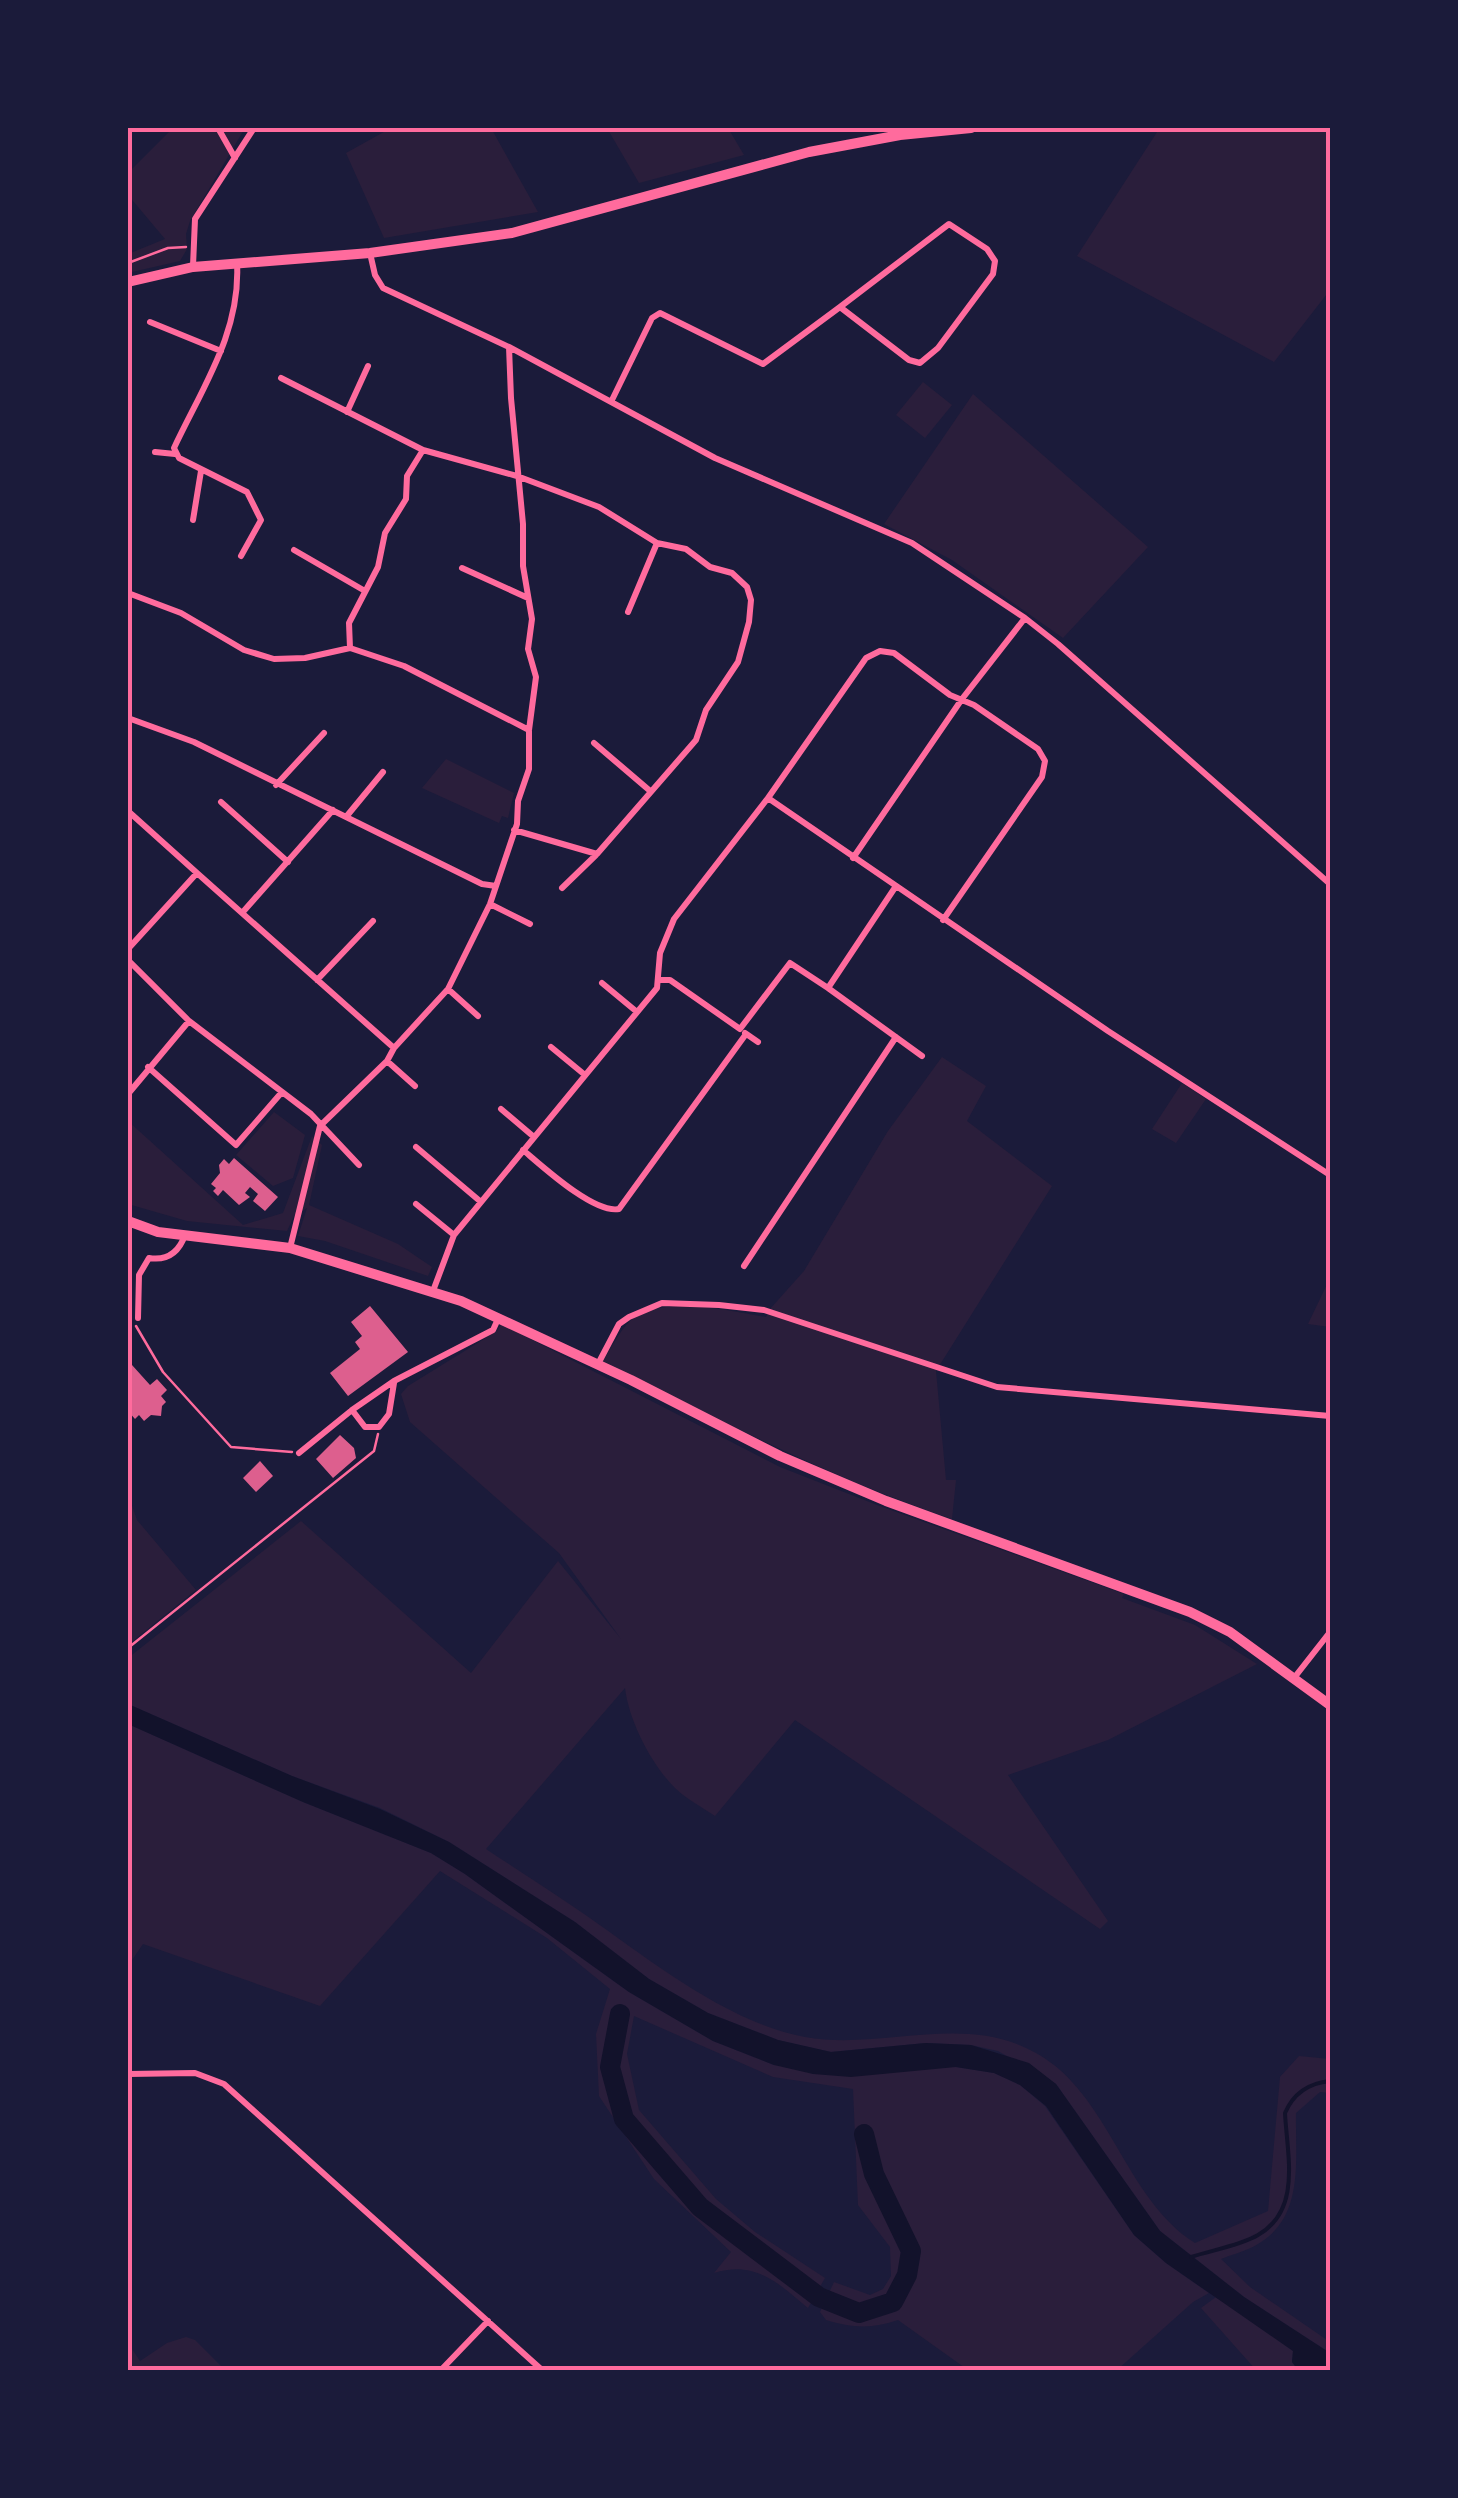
<svg xmlns="http://www.w3.org/2000/svg" width="1458" height="2498" font-family="Quicksand,sans-serif">
  <style>
    .green { fill: #2a1e3b }
    .water { fill: #12122b }
    .lines { fill: none; stroke-linecap: round; stroke-linejoin: round }
    .stream { stroke: #12122b; stroke-width: 4 }
    .river { stroke: #12122b; stroke-width: 20 }
    .building { fill: #dd5f8e }
    .path { stroke: #ff6b9d; stroke-width: 2.5 }
    .minor { stroke: #ff6b9d; stroke-width: 6 }
    .secondary { stroke: #ff6b9d; stroke-width: 10 }
    .neatline { fill: none; stroke: #ff6b9d; stroke-width: 4 }
  </style>
  <rect width="100%" height="100%" fill="#1b1b3a"/>
  <path class="green" d="M173,128h72l-55,93 -4,13 1,15 -7,12 -48,11 -4,-18 37,-15 -37,-44v-22z
    M391,128h100l47,84 -154,26 -38,-85z
    M607,128h121l16,27 -105,28z
    M1159,129h171v161l-56,72 -197,-106z
    M923,382l29,23 -27,33 -29,-23z
    M973,394l175,153 -85,91 -111,-78 -68,-36z
    M446,759l68,34 -6,25 -6,-2 -3,7 -77,-35z
    M942,1057l44,29 -19,35 85,65 -116,185 10,109h10l-4,39c-122,-41 -234,-100 -349,-158 8,-13 16,-29 27,-40 27,-27 102,-10 136,-4l4,-8 34,-38 84,-140z
    M1182,1083l24,16 -30,44 -24,-14z
    M274,1112l31,23 -12,43 -20,8 -37,-31z
    M128,1121l115,104 40,-12 29,-77 10,9 -13,60 89,39 34,23 -4,9 -103,-35 -27,-5 9,-28 -13,8 -7,15 -100,-10 -59,-17z
    M1330,1278v49l-22,-3z
    M501,1324l279,143 97,38 247,89 -2,4 73,27 62,39 -149,76 -100,35 100,146 -8,8 -305,-209 -80,96c-13,-9 -29,-17 -40,-28 -24,-24 -46,-67 -50,-100l-139,161c33,22 68,44 101,67 63,44 141,107 218,121 77,14 159,-25 231,16 74,41 88,145 159,190l73,-32 12,-134 19,-21 31,3v34l-10,-1 -24,21c-1,46 9,104 -38,131 -11,7 -25,10 -37,15l29,28 80,55v11l-86,-56 -84,-66 -104,-147 -58,-33 -27,-6 -45,-2 -95,9 -53,-12 -70,-27 -59,-34 -74,-57 -126,-80 -69,-34 -88,-32 -164,-72v-46l173,-137 170,152 87,-112 63,78 -62,-86 -149,-131 -9,-28 7,-8 89,-55z
    M128,1494l9,26 59,70 -68,55z
    M128,1724l175,78 128,51 34,21 164,118 84,49 61,24 182,2 38,6 26,12 25,21 89,129 32,28 43,30 -16,9 -76,68h-149l-70,-50c-25,9 -46,8 -72,0l-6,-8 14,-30 36,13 13,-6 8,-13 -1,-29 -32,-42 -5,-116 -80,-12 -139,-61 -7,38 12,56 77,89 39,33 70,46 -17,30c-30,-25 -53,-48 -94,-35l17,-21 -77,-73 -55,-83 -3,-62 14,-45 -63,-51 -107,-67 -120,135 -177,-62 -15,22z
    M1216,2297l77,54 -1,11 6,8h-42l-55,-62z
    M186,2337l9,3 30,30h-97v-27l12,18 27,-18z"/>
  <path class="water" d="M128,1704l164,72 88,33 69,33 126,80 74,57 59,34 70,27 53,12 95,-9 45,2 58,18 27,21 104,147 84,66 86,56v17h-32l-6,-8 1,-11 -127,-88 -32,-28 -88,-129 -26,-21 -26,-12 -38,-6 -105,10 -38,-3 -39,-9 -61,-24 -84,-49 -164,-118 -34,-21 -128,-51 -175,-78z"/>
  <g class="lines">
    <path class="stream" d="M1191,2257c21,-7 48,-11 67,-22 44,-25 29,-80 27,-122 9,-21 25,-30 45,-32"/>
    <path class="river" d="M620,2014l-10,53 14,52 76,88 119,90 40,16 34,-11 14,-27 4,-24 -37,-77 -10,-40"/>
  </g>
  <path class="building" d="M234,1158l44,39 -13,14 -12,-10 5,-7 -8,-7 -5,6 5,4 -11,8 -16,-15 -5,6 -5,-5 3,-3 -5,-4 9,-11 -1,-8 5,-6 5,5z
    M370,1306l38,46 -60,44 -18,-23 30,-24 -5,-7 7,-6 -11,-14z
    M132,1365l18,20 7,-6 10,11 -6,6 5,6 -4,4 -1,10 -10,-1 -7,6 -5,-6 -4,4 -7,-8 3,-10 -3,-4v-27z
    M340,1435l14,13 2,10 -23,20 -17,-19z
    M260,1461l13,15 -17,16 -13,-14z"/>
  <g class="lines">
    <path class="path" d="M128,263l40,-15 18,-1
      M136,1326l27,46 68,75 61,5
      M128,1648l246,-197 4,-17"/>
    <path class="minor" d="M218,128l17,30
      M370,253l5,22 8,13 126,59 206,111 197,85 113,75 33,26 272,240
      M237,263c4,69 -35,125 -63,185l5,10 68,34 14,28 -20,36
      M193,266l2,-47 59,-91
      M150,322l71,29
      M281,378l142,72 94,26 82,31 58,36 29,6 24,18 22,6 15,14 4,13 -2,22 -11,40 -32,48 -10,30 -99,114 -83,-24
      M612,400l40,-82 8,-5 103,51 77,-57 69,53 11,3 18,-15 55,-74 2,-13 -8,-12 -38,-25 -109,83
      M347,412l21,-46
      M155,452l20,2
      M193,520l8,-49
      M294,550l71,41
      M462,568l66,30
      M128,593l53,20 63,37 30,9 31,-1 45,-10 54,18 125,64
      M628,612l29,-69
      M350,648l-1,-25 29,-56 7,-34 21,-34 1,-23 16,-26
      M128,718l66,24 288,142 14,2
      M594,743l55,47
      M276,785l48,-52
      M768,798l340,233 222,144
      M221,802l67,60
      M128,811l69,62
      M346,817l37,-45
      M853,858l109,-159 63,-81
      M562,888l34,-33
      M490,904l40,20
      M242,913l91,-103
      M128,949l69,-76 197,175
      M128,960l61,61 122,93 48,51
      M317,980l56,-59
      M660,980h10l70,49 50,-66 38,25 68,-102
      M602,983l35,29
      M828,988l94,68
      M448,989l30,27
      M745,1033l13,9
      M551,1047l34,28
      M387,1061l28,25
      M148,1067l88,78 46,-53
      M128,1094l61,-73
      M501,1109l33,28
      M416,1147l65,55
      M523,1150c19,16 71,64 96,59l127,-175
      M416,1204l38,31
      M290,1248l30,-122 67,-65 7,-13 54,-59 42,-85 27,-80 1,-23 11,-32v-39l7,-53 -8,-28 4,-30 -9,-53v-42l-12,-126 -2,-51
      M744,1266l152,-229
      M433,1291l21,-56 203,-247 3,-35 14,-34 94,-121 98,-140 14,-7 14,2 56,42 24,10 64,44 7,12 -3,16 -99,143
      M138,1318l1,-43 10,-17c19,3 30,-6 36,-23
      M598,1364l21,-40 10,-7 33,-14 57,2 45,5 233,77 333,29
      M352,1410l13,17h14l10,-13 5,-31
      M299,1453l53,-43 42,-29 99,-51 5,-11
      M1294,1678l36,-46
      M128,2074l67,-1 29,11 318,286
      M441,2370l47,-49"/>
    <path class="secondary" d="M128,282l65,-15 177,-14 142,-20 297,-81 91,-17 71,-7
      M128,1221l30,11 132,16 171,53 170,79 149,76 106,45 304,111 40,20 100,73"/>
  </g>
  <rect width="1458" height="2498" fill="none" stroke="#1b1b3a" stroke-width="260"/>
  <rect x="130" y="130" width="1198" height="2238" class="neatline"/>
</svg>
